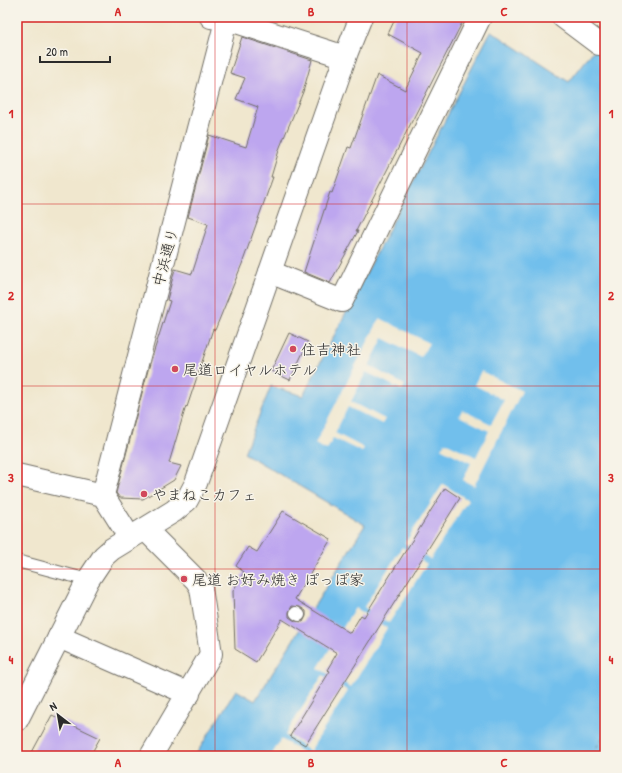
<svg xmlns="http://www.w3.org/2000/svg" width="622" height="773" font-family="'Patrick Hand','Klee One',sans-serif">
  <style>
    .water { fill: #71bfec; stroke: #4e758c }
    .pier { fill: #f0e7ce }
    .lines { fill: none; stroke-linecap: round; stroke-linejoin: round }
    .ferry { stroke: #405765; stroke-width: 1; stroke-dasharray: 5 4; stroke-linecap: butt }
    .building { fill: #bda6ef; fill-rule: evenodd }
    .service-casing { stroke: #706d64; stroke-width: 14 }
    .minor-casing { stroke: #706d64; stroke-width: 24 }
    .tertiary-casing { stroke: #706d64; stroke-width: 24 }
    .service { stroke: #fff; stroke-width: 12 }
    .minor { stroke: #fff; stroke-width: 22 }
    .tertiary { stroke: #fff; stroke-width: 22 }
    .grid { fill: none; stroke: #d62828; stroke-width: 1; stroke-opacity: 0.55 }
    .poi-dot { fill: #d1495b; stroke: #f7f3e8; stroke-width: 1.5 }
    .labels { text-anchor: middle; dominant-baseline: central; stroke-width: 3; stroke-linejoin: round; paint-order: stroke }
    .street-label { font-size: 15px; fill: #2b2b2b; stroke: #f7f3e8 }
    .poi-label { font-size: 15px; fill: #2b2b2b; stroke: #f7f3e8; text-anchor: start }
    .neatline { fill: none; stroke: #d62828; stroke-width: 1.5 }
    .grid-label { font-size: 13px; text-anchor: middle; font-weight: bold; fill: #d62828 }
  </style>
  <rect width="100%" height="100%" fill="#f7f3e8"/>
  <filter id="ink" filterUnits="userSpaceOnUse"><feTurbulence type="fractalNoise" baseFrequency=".025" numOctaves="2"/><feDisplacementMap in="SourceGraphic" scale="8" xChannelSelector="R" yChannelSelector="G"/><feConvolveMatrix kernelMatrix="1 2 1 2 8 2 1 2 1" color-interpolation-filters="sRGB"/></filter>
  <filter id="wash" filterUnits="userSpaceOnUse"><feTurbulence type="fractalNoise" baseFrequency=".012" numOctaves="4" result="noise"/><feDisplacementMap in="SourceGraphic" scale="16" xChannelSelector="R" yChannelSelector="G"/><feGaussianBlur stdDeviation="0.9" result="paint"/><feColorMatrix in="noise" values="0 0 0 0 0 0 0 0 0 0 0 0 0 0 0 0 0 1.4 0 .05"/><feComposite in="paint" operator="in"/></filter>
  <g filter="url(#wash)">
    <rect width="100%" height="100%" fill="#f0e7ce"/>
    <path class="water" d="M491,31l78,51 36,-46v720h-410l41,-66 19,11 110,-176 -121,-72 27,-67 32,10z"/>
    <path class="pier" d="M380,318l49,25 -8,14 -38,-19 -14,28 36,19 -3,5 -36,-18 -15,30 34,17 -3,5 -34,-17 -13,26 29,15 -2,4 -29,-14 -6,12 -12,-6z
      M481,371l41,20 -48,95 -11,-6 8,-17 -29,-14 3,-7 31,15 13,-26 -30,-15 3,-6 29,14 13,-24 -30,-15z
      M443,484l25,16 -38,60 -25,-17z
      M402,547l25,17 -38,59 -25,-16z
      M355,608l32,20 -36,59 -33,-19z
      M323,675l25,16 -38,60 -25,-16z
      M281,739l26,16 -1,1h-35z"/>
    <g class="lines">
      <path class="ferry" d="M591,756l14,-22"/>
    </g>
    <g id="blocks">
      <path class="building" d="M396,17h69l-109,214h2l-28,52 -26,-11 26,-80 2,1 16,-46 3,1 26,-73 28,15 18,-37 -35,-19z
        M242,37l70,23 -9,32 -23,55 -9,30h2l-31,87 -27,66 -2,-1 -26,78 -1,-1 -17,57 12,3 -7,14 -31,19 -23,-1 -4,-5 32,-123 22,-69 -3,-1 8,-31 17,5 16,-50 -20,-7 21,-82 37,12 12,-40 -22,-8 9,-21 -15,-5z
        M289,333l19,9 -18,38 -19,-9z
        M445,488l15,10 -155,247 -15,-9 40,-65 -3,-1 10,-17 -55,-34 -26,43 -21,-13 -2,-58 11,-19 -8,-6 12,-19 9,5 26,-41 48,28 -36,60 55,34 11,-18 3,2zM292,606l8,1 6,4v5l-3,6 -8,-1 -6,-4v-5z
        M52,715l48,23 -10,18h-60z"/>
    </g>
  </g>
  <g filter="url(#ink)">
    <use href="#blocks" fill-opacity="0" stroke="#706d64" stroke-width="1"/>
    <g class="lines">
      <defs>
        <path id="service" d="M17,561l71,19
          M296,613l3,2"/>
        <path id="minor" d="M211,17l16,2 118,38
          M563,17l36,27
          M270,272l72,29 138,-284
          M17,475l86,20
          M103,495l124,-478
          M103,495l27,43
          M145,529l51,51 5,8 10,66 -60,102
          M59,637l130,57"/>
        <path id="tertiary" d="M17,720l71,-140 16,-24 8,-7 62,-38 13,-11 9,-17 151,-431 14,-35"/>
      </defs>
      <use href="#service" class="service-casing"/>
      <use href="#minor" class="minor-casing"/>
      <use href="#tertiary" class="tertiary-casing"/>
      <use href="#service" class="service"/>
      <use href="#minor" class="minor"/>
      <use href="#tertiary" class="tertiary"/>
    </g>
  </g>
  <path class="grid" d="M215,17v739M407,17v739M17,204h588M17,386h588M17,569h588"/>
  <g class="poi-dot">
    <circle cx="293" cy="349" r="4"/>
    <circle cx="175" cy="369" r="4"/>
    <circle cx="144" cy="494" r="4"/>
    <circle cx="184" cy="579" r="4"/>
  </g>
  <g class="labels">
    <g class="street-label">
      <text transform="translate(165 257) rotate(-75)">中浜通り</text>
    </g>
    <g class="poi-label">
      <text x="301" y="349">住吉神社</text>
      <text x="183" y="369">尾道ロイヤルホテル</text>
      <text x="152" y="494">やまねこカフェ</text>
      <text x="192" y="579">尾道 お好み焼き ぽっぽ家</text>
    </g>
  </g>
  <rect width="622" height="773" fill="none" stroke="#f7f3e8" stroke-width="44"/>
  <g transform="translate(58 715) rotate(329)" stroke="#f7f3e8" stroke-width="3" paint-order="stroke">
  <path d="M0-3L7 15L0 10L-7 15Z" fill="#2b2b2b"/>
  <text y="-6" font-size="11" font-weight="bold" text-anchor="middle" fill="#2b2b2b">N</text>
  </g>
  <path d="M40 56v6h70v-6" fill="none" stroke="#2b2b2b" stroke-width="2"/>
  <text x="46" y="56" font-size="12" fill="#2b2b2b" stroke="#f7f3e8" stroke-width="3" paint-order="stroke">20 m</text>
  <rect x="22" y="22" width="578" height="729" class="neatline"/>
  <g class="grid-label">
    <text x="118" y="16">A</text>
    <text x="311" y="16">B</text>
    <text x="504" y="16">C</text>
    <text x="11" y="118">1</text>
    <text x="611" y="118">1</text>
    <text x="11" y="300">2</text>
    <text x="611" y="300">2</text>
    <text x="11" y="482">3</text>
    <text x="611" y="482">3</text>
    <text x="11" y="664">4</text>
    <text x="611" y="664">4</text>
    <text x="118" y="767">A</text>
    <text x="311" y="767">B</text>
    <text x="504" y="767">C</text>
  </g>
</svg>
